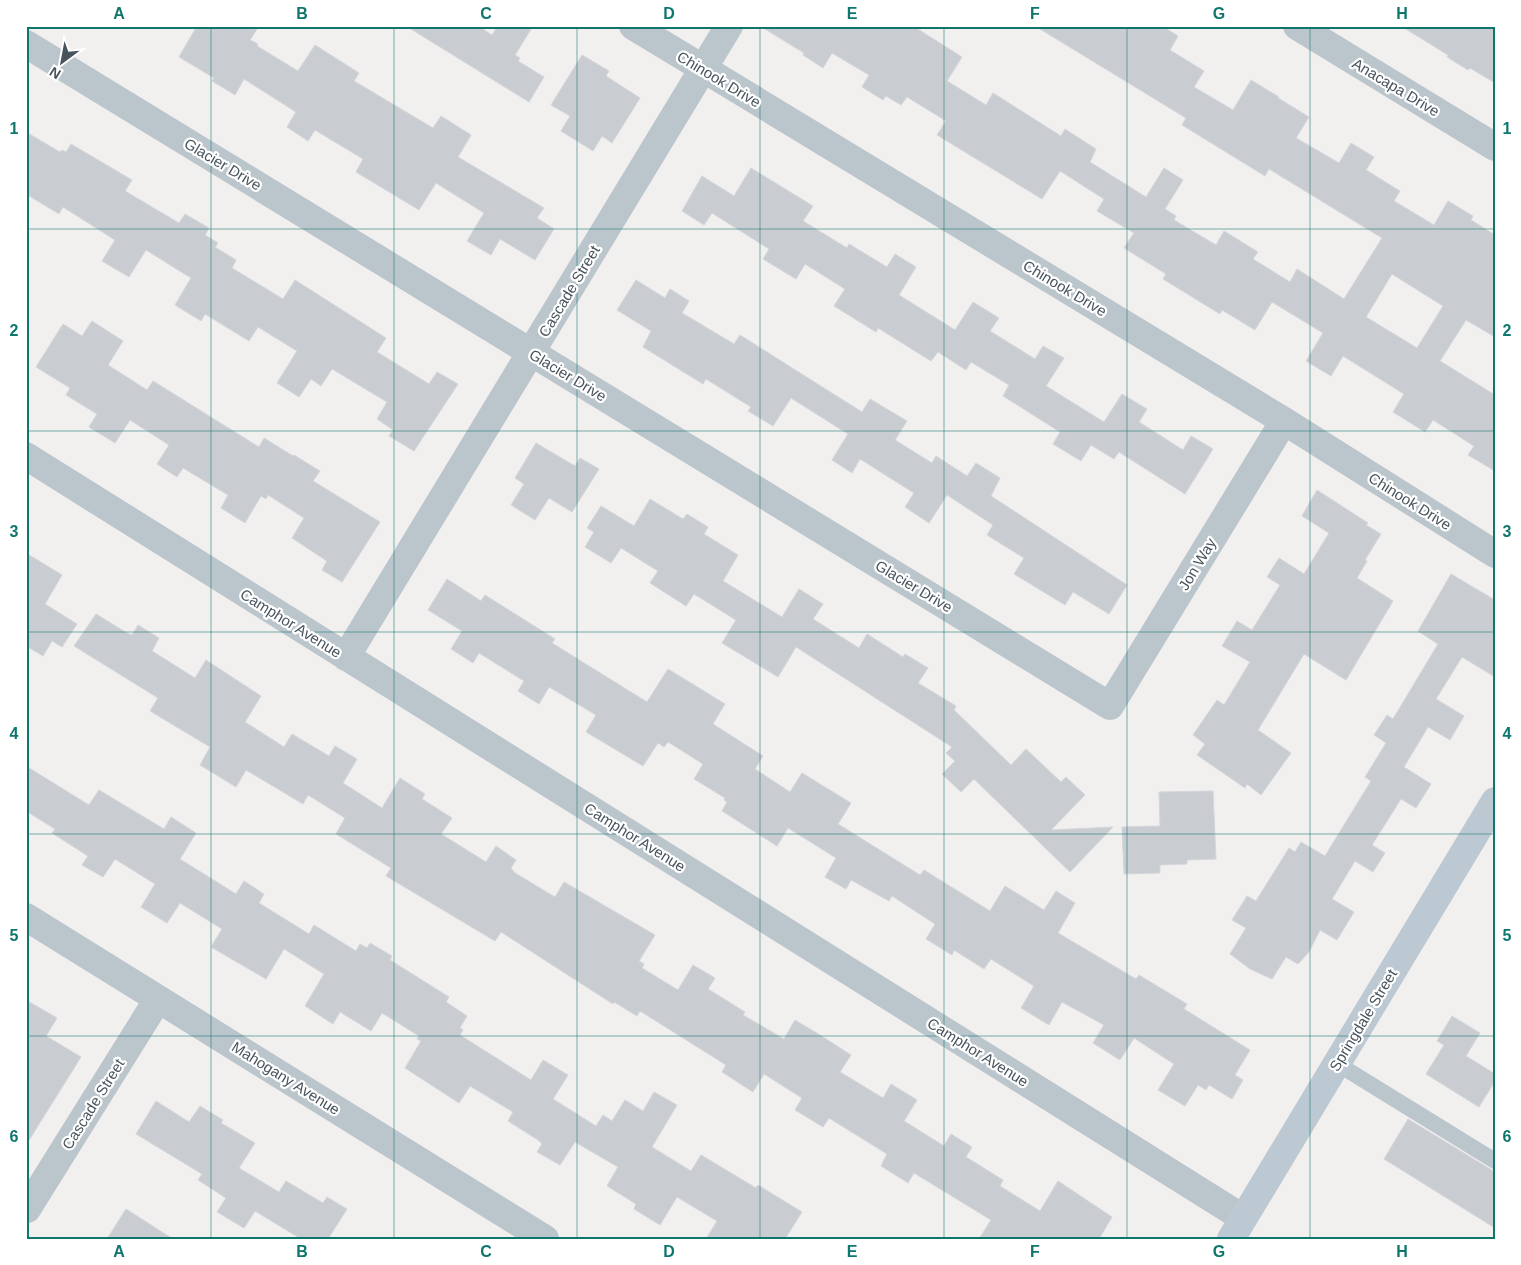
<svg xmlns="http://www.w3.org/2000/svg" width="1521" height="1265" font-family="Helvetica,sans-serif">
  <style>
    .building { fill: #c9cdd2; stroke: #d3d6da; fill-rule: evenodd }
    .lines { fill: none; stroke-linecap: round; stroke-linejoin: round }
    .service { stroke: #bbc5cc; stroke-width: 16 }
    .minor { stroke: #bbc5cc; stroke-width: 28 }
    .secondary { stroke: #bdc9d2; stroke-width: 28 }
    .grid { fill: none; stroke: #0f766e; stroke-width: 1; stroke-opacity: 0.55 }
    .labels { text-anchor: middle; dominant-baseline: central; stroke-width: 4.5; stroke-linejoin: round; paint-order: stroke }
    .street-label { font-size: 15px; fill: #48545c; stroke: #fff }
    .neatline { fill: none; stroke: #0f766e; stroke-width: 2 }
    .grid-label { font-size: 16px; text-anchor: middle; font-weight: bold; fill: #0f766e }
  </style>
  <rect width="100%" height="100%" fill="#f2efef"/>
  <path class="building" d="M197,26h62l-9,14 8,4 -1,2 41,25 17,-26 44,28 -5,8 79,47 8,-12 30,19 -13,22 86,51 -7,10 17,11 -19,31 -35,-21 -9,16 -24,-14 17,-28 -48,-30 -17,27 -63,-38 7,-13 -48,-29 -7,11 -21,-14 9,-15 -52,-33 -9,16 -23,-14 2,-3 -35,-21z
    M406,26h72l14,9 6,-9h35l-18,29 5,3 -2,3 26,16 -15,25z
    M760,26h153l49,31 -15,24 39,24 7,-12 68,43 4,-7 31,20 -6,13 56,35 18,-29 19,12 -18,29 11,7 -2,4 42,25 8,-14 34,21 -5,7 37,23 7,-13 47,30 38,-61 -113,-69 -4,7 -83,-51 4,-7 -151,-92h127l16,10 -8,14 34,21 -10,16 39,23 18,-30 28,17 -1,1 31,19 -13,21 43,25 12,-20 23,14 -8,13 34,21 -6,10 40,24 14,-24 25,15 -2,4 24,15v102l-29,-17 -26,41 55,34v76l-27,-16 6,-9 -41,-26 -8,12 -32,-20 11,-18 -61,-38 -12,20 -25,-15 17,-28 -51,-31 -17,28 -33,-20 -2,4 -57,-35 3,-5 -42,-26 10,-15 -37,-22 7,-12 -44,-28 -18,28 -105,-64 9,-14 -39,-24 -6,8 -15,-9 -3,4 -21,-13 7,-12 -37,-22 -9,15 -20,-13 1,-2zM1392,274l51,32 -26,42 -51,-31z
    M1401,26h94v57l-25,-15 -2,2 -21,-13 1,-2z
    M582,55l27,16 -3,5 34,22 -28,45 -10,-7 -9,15 -32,-20 9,-15 -19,-11z
    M26,132l34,20 2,-2 4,2 5,-8 61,36 -7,11 54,32 6,-9 24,14 -4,7 13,8 -3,4 21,13 -4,8 51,31 12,-19 91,58 -9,14 52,32 8,-12 21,12 -44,67 -25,-15 4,-6 -16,-11 10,-17 -55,-33 -11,17 -10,-7 -12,18 -22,-14 20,-32 -39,-24 -9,14 -44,-27 -4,7 -26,-16 16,-27 -45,-28 -17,27 -27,-16 13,-21 -52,-33 -4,7 -33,-20z
    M751,168l62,38 -10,15 44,27 2,-4 38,23 8,-13 21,13 -17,28 56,35 18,-28 26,16 -9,13 45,28 8,-13 21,12 -18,28 58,36 18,-28 25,15 -8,13 44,28 8,-14 22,13 -28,45 -66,-42 -5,7 -23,-14 -10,16 -28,-17 7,-12 -57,-36 6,-11 -38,-23 -5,8 -28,-18 -7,9 -53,-33 -2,4 -42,-26 11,-17 -40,-25 -9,15 -33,-20 6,-10 -57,-36 -8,12 -22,-14 20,-35 32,20z
    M636,280l29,18 5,-9 19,12 -7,12 52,31 6,-9 122,77 8,-13 37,22 -12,19 37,23 4,-7 31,20 9,-13 24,15 -9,18 136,89 -18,29 -36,-22 -8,13 -51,-31 10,-16 -37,-23 6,-10 -46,-30 -18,28 -24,-16 9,-14 -54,-34 -8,14 -20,-13 16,-26 -57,-36 -18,28 -25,-15 3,-4 -45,-28 -3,5 -60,-37 8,-16 -34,-21z
    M92,321l31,20 -15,24 39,25 6,-9 106,66 5,-9 29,18 1,-1 26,16 -7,10 67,41 -38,60 -20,-12 5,-9 -35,-23 12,-20 -36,-23 -2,4 -5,-3 -16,27 -24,-15 7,-13 -45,-27 -6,9 -20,-13 12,-19 -39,-25 -15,23 -26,-16 8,-13 -31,-19 4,-7 -34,-21 27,-43 19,12z
    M536,443l39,23 5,-8 19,11 -27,43 -23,-14 -14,22 -24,-15 13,-21 -9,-6z
    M1317,490l51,33 -2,2 15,9 -16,26 2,1 -10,17 36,23 -47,79 -42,-26 -46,76 33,23 -30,42 -14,-11 -2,4 -48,-33 8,-11 -12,-9 24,-35 7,5 26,-43 -28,-16 15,-25 15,9 28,-45 -13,-8 12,-19 25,16 25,-41 -27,-17z
    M650,499l33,20 4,-5 21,13 -4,7 34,21 -15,26 59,36 17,-28 24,15 -10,15 46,29 8,-14 36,23 2,-3 23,14 -10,15 38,23 -2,4 57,55 15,-16 35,33 5,-5 19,18 -34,35 62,-3 -43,45 -96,-93 -13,13 -19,-18 13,-13 -9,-8 6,-6 -156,-100 -18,30 -56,-34 14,-23 -42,-26 -8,12 -36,-23 8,-12 -37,-23 -10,15 -26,-16 9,-15 -7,-4 14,-22 33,20z
    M26,553l36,22 -17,29 32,20 -15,23 -10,-6 -9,15 -17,-10z
    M1451,574l44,26v77l-33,-20 -26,42 28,17 -14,24 -22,-13 -24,40 27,17 -15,24 -15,-9 -29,46 13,8 -12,19 -18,-11 -23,38 22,13 -17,28 -17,-10 -11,22 -11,12 -12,-7 -14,22 -22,-10 -20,-15 16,-26 -14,-8 15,-24 9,5 33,-53 6,4 6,-10 24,14 46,-75 -6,-4 21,-34 -12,-8 13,-20 6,4 45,-75 -20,-13z
    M447,579l34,22 4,-6 70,44 -3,4 95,59 21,-33 57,35 -12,20 50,32 -8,13 35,23 12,-19 49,30 -13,21 82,51 4,-5 66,41 15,-25 39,24 12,-19 19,12 -17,30 78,46 3,-4 48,29 -3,5 66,41 -15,25 8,5 -11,19 -23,-14 -3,5 -8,-5 -13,21 -27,-16 16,-26 -40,-26 -14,22 -27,-17 11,-18 -42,-23 -13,23 -28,-17 13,-22 -43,-27 -7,10 -30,-19 -2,5 -26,-16 9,-15 -43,-28 -3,5 -38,-21 -5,9 -21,-12 11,-19 -48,-30 -11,18 -55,-35 5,-9 -3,-2 1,-2 -31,-19 9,-15 -35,-22 -4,5 -6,-4 -15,23 -57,-34 10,-17 -47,-28 -10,17 -21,-13 6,-10 -45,-28 -6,10 -22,-14 11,-18 -34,-21z
    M96,614l31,19 5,2 6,-10 21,13 -7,13 43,27 11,-18 55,36 -16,26 39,25 8,-13 37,22 6,-10 22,13 -14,24 39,25 18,-30 25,16 -3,5 30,19 -11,16 45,28 10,-16 20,14 -5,8 4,5 40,24 9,-15 91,53 -16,26 5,3 -2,4 36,22 15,-25 22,13 -7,11 37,23 -2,3 41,24 11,-19 25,15 31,20 -11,17 43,26 8,-14 26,16 -13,21 40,25 7,-12 21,13 -6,10 37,23 -3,6 40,25 18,-30 54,36 -13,22h-120l12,-19 -77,-47 -6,10 -27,-17 6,-12 -58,-36 -6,9 -28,-17 7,-12 -38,-24 -11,18 -31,-20 4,-7 -86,-54 -3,5 -23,-14 -1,2 -112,-72 -6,9 -109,-65 5,-8 -55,-34 9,-16 -37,-23 -5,9 -57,-34 -10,17 -36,-22 10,-18 -60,-36 8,-13 -84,-52z
    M26,766l63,39 10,-15 65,39 7,-12 25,16 -16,26 56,35 8,-13 20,13 -5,9 50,31 5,-9 42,26 4,-7 7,4 3,-5 22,13 -2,4 59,37 -3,5 21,14 -7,12 3,2 -3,5 71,45 12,-20 25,15 -15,24 43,27 7,-11 9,6 13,-21 18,11 11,-19 23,13 -25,42 39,24 10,-16 55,33 2,-3 44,27 -17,27h-79l11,-18 -40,-24 -17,28 -26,-16 2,-5 -29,-18 11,-19 -43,-25 -15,23 -23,-13 5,-8 -4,-4 -30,-19 5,-9 -43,-26 -11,17 -54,-35 16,-27 -4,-2 2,-3 -37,-23 -11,18 -31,-19 -7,12 -28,-18 19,-32 -40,-25 -18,30 -55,-32 11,-18 -42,-26 -13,20 -26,-16 14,-23 -40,-25 -12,18 -21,-12 6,-9 -36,-23 3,-4 -29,-18z
    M1213,791l3,68 -29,1v4l-27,1v8l-36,1 -2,-47 38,-1 -1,-34z
    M26,1000l31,18 -11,18 35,21 -55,88z
    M1452,1016l28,17 -14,23 29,18v7l-16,26 -53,-33 18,-29 -7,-4z
    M156,1101l33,21 11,-16 23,14 -2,3 34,20 -16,25 40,24 7,-11 37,22 4,-6 20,12 -19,30h-27l-46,-28 -11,17 -27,-16 9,-14 -28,-18 4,-6 -66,-40z
    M1408,1119l87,53v56l-111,-69z
    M126,1209l47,30h-66z"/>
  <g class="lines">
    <path class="service" d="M1336,1063l159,98"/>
    <path class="minor" d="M633,26l651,395 211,133
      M1297,26l198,121
      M26,44l1084,662 174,-285
      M26,456l1217,762
      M346,657l383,-631
      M26,917l519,322
      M27,1209l131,-210"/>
    <path class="secondary" d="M1231,1239l264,-438"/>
  </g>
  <path class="grid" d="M211,26v1213M394,26v1213M577,26v1213M760,26v1213M944,26v1213M1127,26v1213M1310,26v1213M26,229h1469M26,431h1469M26,632h1469M26,834h1469M26,1036h1469"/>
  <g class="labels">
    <g class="street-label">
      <text transform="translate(719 79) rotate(31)">Chinook Drive</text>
      <text transform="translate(1396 87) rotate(31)">Anacapa Drive</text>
      <text transform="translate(223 164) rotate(31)">Glacier Drive</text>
      <text transform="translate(1065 288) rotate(31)">Chinook Drive</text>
      <text transform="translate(569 291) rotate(-59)">Cascade Street</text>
      <text transform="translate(568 375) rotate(31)">Glacier Drive</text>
      <text transform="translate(1410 501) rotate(32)">Chinook Drive</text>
      <text transform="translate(1197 564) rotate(-59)">Jon Way</text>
      <text transform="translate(914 586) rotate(31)">Glacier Drive</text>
      <text transform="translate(291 623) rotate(32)">Camphor Avenue</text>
      <text transform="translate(635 837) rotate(32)">Camphor Avenue</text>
      <text transform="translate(1363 1020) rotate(-59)">Springdale Street</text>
      <text transform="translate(978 1052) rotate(32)">Camphor Avenue</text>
      <text transform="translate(286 1078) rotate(32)">Mahogany Avenue</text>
      <text transform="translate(93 1104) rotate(-58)">Cascade Street</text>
    </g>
  </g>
  <rect width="1521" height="1265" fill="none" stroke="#ffffff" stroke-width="55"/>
  <g transform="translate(62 62) rotate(212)" stroke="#ffffff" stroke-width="4" paint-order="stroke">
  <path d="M0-4L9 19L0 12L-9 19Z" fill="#48545c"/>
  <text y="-8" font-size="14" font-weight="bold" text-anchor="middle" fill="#48545c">N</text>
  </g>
  <rect x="28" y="28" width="1466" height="1210" class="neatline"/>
  <g class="grid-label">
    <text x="119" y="19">A</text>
    <text x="302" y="19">B</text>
    <text x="486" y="19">C</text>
    <text x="669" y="19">D</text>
    <text x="852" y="19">E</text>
    <text x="1035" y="19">F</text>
    <text x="1219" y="19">G</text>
    <text x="1402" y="19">H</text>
    <text x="14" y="134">1</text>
    <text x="1507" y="134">1</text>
    <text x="14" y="336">2</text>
    <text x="1507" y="336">2</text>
    <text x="14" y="537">3</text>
    <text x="1507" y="537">3</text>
    <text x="14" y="739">4</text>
    <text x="1507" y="739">4</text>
    <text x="14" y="941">5</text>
    <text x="1507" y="941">5</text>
    <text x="14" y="1142">6</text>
    <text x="1507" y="1142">6</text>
    <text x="119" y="1257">A</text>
    <text x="302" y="1257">B</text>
    <text x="486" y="1257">C</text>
    <text x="669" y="1257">D</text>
    <text x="852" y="1257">E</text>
    <text x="1035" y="1257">F</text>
    <text x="1219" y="1257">G</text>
    <text x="1402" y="1257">H</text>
  </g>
</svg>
